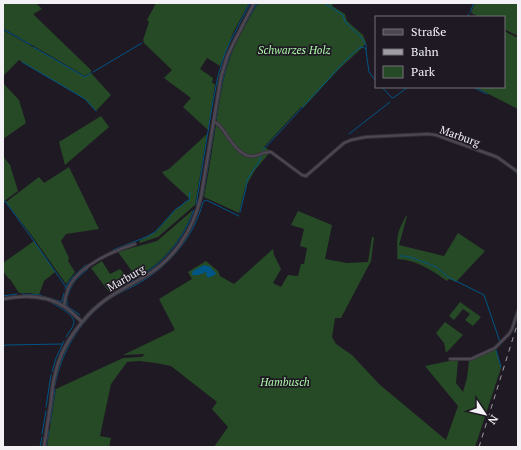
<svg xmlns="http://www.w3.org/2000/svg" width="521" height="450" font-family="'PT Serif',serif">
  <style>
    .green { fill: #274a26 }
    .water { fill: #005686 }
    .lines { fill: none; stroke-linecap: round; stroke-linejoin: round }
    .stream { stroke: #005686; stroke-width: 1 }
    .minor-casing { stroke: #37343b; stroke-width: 4 }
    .tertiary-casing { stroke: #37343b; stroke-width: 4.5 }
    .minor { stroke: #4c4752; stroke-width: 2 }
    .tertiary { stroke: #4c4752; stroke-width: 2.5 }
    .rail { stroke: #a09da4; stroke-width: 1; stroke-dasharray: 5 5; stroke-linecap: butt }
    .labels { text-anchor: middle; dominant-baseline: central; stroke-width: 3.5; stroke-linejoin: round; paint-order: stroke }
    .park-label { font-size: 11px; font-style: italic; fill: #abfaa7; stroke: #1e1923 }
    .street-label { font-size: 11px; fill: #f3f0f6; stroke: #1e1923 }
  </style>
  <rect width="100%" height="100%" fill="#1e1923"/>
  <path class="green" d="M3,3h33l6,6 -9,5 58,56v2l-6,4 -82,-48z
    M156,3h93l-16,30 -13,33 -13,-8 -7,11 13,9 -1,5 3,1 -7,46 -25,-23 8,-9 -27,-20 8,-8 -28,-27 -1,-3 6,-18 -2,-2z
    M258,3h76l-2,3 13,8 2,7 16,14 3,8 -4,5 -22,20 -37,40 -2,-1 -37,40 7,4 -16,19 -10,18 -6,25 -35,-16c5,-27 9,-53 13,-79 3,-20 6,-41 13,-60 7,-19 18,-37 28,-55z
    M475,3h43v33l-14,-7v-12h-24l-9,-4z
    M3,30l82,47 6,-4 20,22 -15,16 -11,-12 -66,-39 -16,16z
    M504,31l14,7v71l-43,-22h29z
    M3,83l16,17 7,23 -23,16z
    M101,116l8,11 -44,38 -6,-23z
    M207,134l-12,71 -37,32 -18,6 -1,-2 17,-9 18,-21 16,-12 -25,-23 -3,-4 7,-3z
    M3,156l7,9 8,26 -15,11z
    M69,167l30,62 -33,5 -5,7 8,17 -1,3 7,11 -9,12 -34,-48 -26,-34 33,-25 5,6z
    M193,210c-10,27 -26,49 -51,64 -11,7 -23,12 -33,18l-18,-24 11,-7 8,13 10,-5 8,9 6,-4 -16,-22 17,-5 22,-6z
    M298,211l34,14 -7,34 22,4 21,-1 4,-25h2l-3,24 -30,57h-6l-3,19 4,7 16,11 27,29 67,56 12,-34 -33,-40 24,-5h9l-2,22 7,9 4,-14 2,-17 27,-12 5,19 -26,79h-261l14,-20 -16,-18 5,-7 -46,-36 -15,-3 -17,-2 -12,1 -16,22 -11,52 11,2 -2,9h-62l9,-58 67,-31 19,-1 3,-3 -22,1 52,-25 -16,-31 33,-20 -4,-7 18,-11 12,10 2,5 14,8 39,-35 1,6 7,14 -8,14 8,4 7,-12 10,1 3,-12h3l3,-16 -7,-2 4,-17 -13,-4z
    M406,216h1l-8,29 45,11 14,-23 27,18 -29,31 -7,-3 -2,2c-16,-11 -30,-21 -50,-22 1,-8 -1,-16 1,-24 1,-6 5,-13 8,-19z
    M34,241l21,31 -11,9 -5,14 -9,-2h-11l-9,-14h-1l-6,-8v-8z
    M460,302l21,15 -8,9 -8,-6 5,-6 -7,-5 -9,11 -5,-4z
    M445,322l18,13 -17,18 -2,-10 -8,-10z"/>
  <path class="water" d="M204,265l7,2v1l5,5 -1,2 -7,3 -2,-3 1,-3 -9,3h-6v-1l1,-3z"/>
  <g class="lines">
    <path class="stream" d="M324,3l19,12 2,7 16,15 5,8v6l3,21 7,9
      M470,12l4,-9
      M467,17l2,-3
      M3,29l28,16
      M33,47l52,30 6,-4
      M22,62l63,37 11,12
      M93,72l49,-29
      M382,87l9,10 2,1 15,-11
      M473,87l14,7
      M216,119c3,-21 6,-41 13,-61 7,-19 18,-37 28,-55
      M349,134l41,-32
      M263,150l84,-91 12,-11 4,-1 3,2
      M203,196l12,-72
      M3,203l2,-2 26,36 35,50
      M196,205l17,-104 5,-25 6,-20 5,-12 21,-41
      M240,212l6,-24c-1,-13 13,-20 15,-32
      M113,250l33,-13 9,-5 21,-23 6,-4 3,-3 4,-2 1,-8
      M400,256c7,-1 18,4 26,7 4,1 5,3 9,3l13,11 36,18 16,47
      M65,289c4,-10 13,-17 21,-24
      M114,290c10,-5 20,-10 30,-16 25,-16 40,-38 50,-64
      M22,294l17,1 23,7v-1l2,-8
      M68,295c4,-13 10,-18 20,-26
      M3,296l14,-2
      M67,299v7l13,9
      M52,303c6,3 23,12 22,20 -1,5 -6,10 -8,14
      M3,346l3,-1 56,-1
      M496,350l5,17
      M52,372l4,-14 8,-17
      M55,385c6,-32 23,-61 49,-82 11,-9 25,-14 37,-21 30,-18 53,-46 62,-80l3,-2 33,16
      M46,407l5,-32
      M50,423l5,-34
      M42,434l4,-23
      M40,447l2,-10
      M46,447l3,-17"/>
    <defs>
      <path id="minor" d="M214,122c10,2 18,30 35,34 8,2 14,-5 22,-4l31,23 4,1 38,-33 7,-3 15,-3 62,-3 8,1 61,22 21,15
        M64,306c1,-7 2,-14 6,-21 11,-20 43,-34 65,-41
        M450,359h21l24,-11 14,-14 3,-5 6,-18"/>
      <path id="tertiary" d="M3,299c20,-4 44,-4 62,8 6,4 11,10 17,15
        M44,447c2,-13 4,-26 6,-39 2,-11 2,-23 5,-33 4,-20 15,-39 28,-54 19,-23 37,-30 61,-44 30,-17 49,-47 57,-80l20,-120 6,-20 5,-11 22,-43"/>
    </defs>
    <use href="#minor" class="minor-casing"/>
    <use href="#tertiary" class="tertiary-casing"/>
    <use href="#minor" class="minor"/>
    <use href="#tertiary" class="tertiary"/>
    <path class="rail" d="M479,447l39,-125"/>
  </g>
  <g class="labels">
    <g class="park-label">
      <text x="294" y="50">Schwarzes Holz</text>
      <text x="285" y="382">Hambusch</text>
    </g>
    <g class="street-label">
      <text transform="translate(460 136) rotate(20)">Marburg</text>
      <text transform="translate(126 278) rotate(-30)">Marburg</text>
    </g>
  </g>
  <rect width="521" height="450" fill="none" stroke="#f3f0f6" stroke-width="8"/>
  <rect x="375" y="16" width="130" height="72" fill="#1e1923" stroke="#736f77"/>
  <rect x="383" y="29" width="20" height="6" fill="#4c4752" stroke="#736f77"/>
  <text x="411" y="36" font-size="12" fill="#f3f0f6">Straße</text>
  <rect x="383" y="49" width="20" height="6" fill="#a09da4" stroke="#736f77"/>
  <text x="411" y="56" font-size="12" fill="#f3f0f6">Bahn</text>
  <rect x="383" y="66" width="20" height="12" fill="#274a26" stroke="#736f77"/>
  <text x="411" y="76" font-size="12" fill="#f3f0f6">Park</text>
  <g transform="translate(485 414) rotate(125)" stroke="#1e1923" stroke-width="3" paint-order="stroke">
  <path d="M0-3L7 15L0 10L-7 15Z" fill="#f3f0f6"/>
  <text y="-6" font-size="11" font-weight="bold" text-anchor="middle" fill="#f3f0f6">N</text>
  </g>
</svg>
